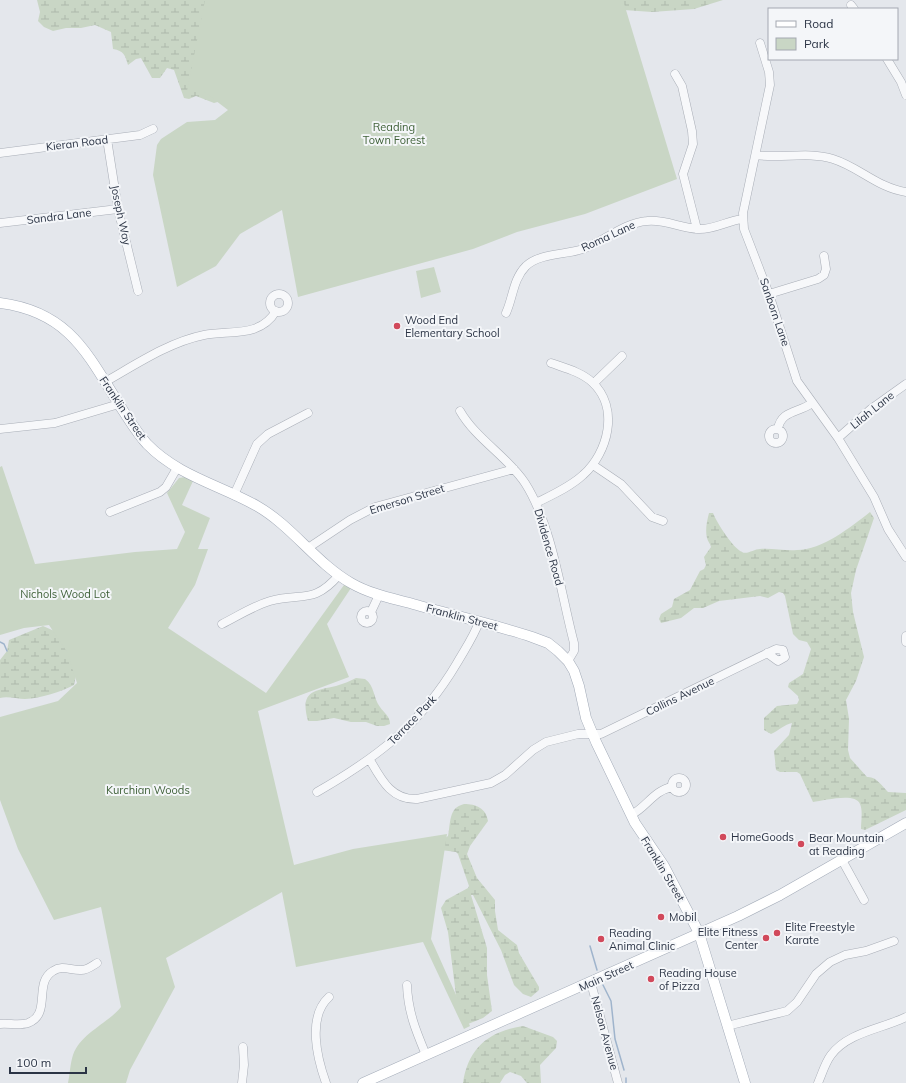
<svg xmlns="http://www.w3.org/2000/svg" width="906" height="1083" font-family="Mulish,sans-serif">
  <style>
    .wetland { fill: url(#wetland-marsh) }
    .green { fill: #c9d6c5 }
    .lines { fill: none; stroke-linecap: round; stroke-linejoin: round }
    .stream { stroke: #9fb4cc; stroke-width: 1.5 }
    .minor-casing { stroke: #a9aeb7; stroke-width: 9 }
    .major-casing { stroke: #a3abb8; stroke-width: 11 }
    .minor { stroke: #f7f8fa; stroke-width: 8 }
    .major { stroke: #fff; stroke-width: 10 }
    .poi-dot { fill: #d1495b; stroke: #f4f6f9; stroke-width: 1.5 }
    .labels { text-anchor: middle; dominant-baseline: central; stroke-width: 4; stroke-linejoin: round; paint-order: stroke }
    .park-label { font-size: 11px; fill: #3f6138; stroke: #f4f6f9 }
    .street-label { font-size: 11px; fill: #2b3445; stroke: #f4f6f9 }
    .poi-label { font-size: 11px; fill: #2b3445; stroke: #f4f6f9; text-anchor: start }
  </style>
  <defs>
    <pattern id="wetland-marsh" width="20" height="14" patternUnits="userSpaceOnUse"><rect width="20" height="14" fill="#c9d6c5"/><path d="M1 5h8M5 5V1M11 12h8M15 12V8" fill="none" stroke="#adb8ab"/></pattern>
  </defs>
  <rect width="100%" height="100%" fill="#e4e7ec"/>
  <path class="wetland" d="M37,0h686l-29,9 -42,3 -28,-2 -393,99 -10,-8 -7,2 -18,-7 -7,3 -5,-1 -10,-28 -7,-2 -7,10h-8l-11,-20 -5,1 -8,6c-3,-10 -4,-14 -15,-16l-2,-17 -16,-7 -14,3h-15l-13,3 -9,-4 -6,-6 2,-9z
    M870,512l4,6 -18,52 -5,23 2,19 11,45 -8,24 -10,19 3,19 -1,31 2,8 17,19c9,-1 15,9 21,15l18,1v17l-41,20 -4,-1c0,-8 2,-18 -1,-25 -5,-12 -36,-3 -47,-2l-13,-28 -3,-2h-17l-4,-2 -2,-19 15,-16 3,-12c-7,1 -14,8 -21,11l-7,-4v-12l13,-12 20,-2 2,-4 -1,-4 -10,-9 1,-4 14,-9 8,-25 -4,-7 -8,-2 -6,-6 -8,-38 -2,-3 -4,-1 -11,6 -8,-2 -41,5 -16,7h-9l-13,10 -20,5 -2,-4 2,-5 11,-7 2,-8 16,-9 10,-19 4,-2 2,-4 -2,-8 7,-10c-1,-4 -3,-5 -4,-9 -2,-8 0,-17 2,-25h4c4,10 20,35 29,39 5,3 12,-3 18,-3 12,-1 25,2 37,1 25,0 54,-23 73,-38z
    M43,626l16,7 18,38 -3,14c-13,7 -33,13 -49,14 -8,0 -17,-3 -25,-1v-38l7,-9 2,-11z
    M356,678l9,1c10,7 8,19 15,28 4,6 10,9 10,17l-6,2h-7l-11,-4h-15l-17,-4 -17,3h-9c-8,-29 4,-30 28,-35 7,-2 14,-5 20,-8z
    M464,804c12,0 22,4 24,17l-18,25 -3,8 10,24 18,22v11l3,19 19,15 2,8 20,34v3l-8,7 -8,-3 -9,-9 -13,-35 -28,-55h-2l16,53v27l5,36 -9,7 -15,6 -11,-21 -9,-71 -7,-24 5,-8 22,-12 1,-2 -11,-32 -2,-2 -15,-2 -30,12 37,-26c3,-13 0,-28 16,-32z
    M523,1026l30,11 4,4 -1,7 -16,17 1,18h-14l-6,-7 -11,-4 -5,3 -5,8h-37c5,-35 26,-52 60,-57z"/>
  <path class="green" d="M205,0h418l54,179 -92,35 -68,18 -44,17 -175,48 -16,-87 -42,24 -24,32 -39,21 -24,-112 4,-30 4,-6 26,-17 28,-2 13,-10 -25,-19h-16z
    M434,267l7,25 -20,6 -5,-27z
    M2,466l33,98 100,-12 42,-3 8,-17 -18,-39 12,-15 6,-1 8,4 -11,24 28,13 -12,31h10l-13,36 -27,43 98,65 78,-108 7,3 -24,36 22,53 -91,34 36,154 59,-16 94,-15 -16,105 39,87 -6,3 -41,-87 -127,25 -14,-75 -116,66 9,29 -45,83 -4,13h-58c2,-9 2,-19 5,-28 8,-22 34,-31 48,-48l-20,-100 -47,13 -36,-71 -18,-49v-83l58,-16 19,-18 -10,-31 -18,-27 -25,3 -24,7v-168z"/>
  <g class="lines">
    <path class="stream" d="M0,642l4,2 3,7
      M590,946l7,24
      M603,985l8,16 4,38 9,31
      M626,1078v5"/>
    <defs>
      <path id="minor" d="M851,5l3,4
        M760,43l9,29 1,13 -27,128 1,16 25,65 28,87 41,57 36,59 14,32 18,28
        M887,59l14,23 5,13
        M675,74l7,12 10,45 1,13 -10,30 14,55
        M107,139l11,70 20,82
        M0,153l140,-18 13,-6
        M756,155c25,4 52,-4 77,4 26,8 45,29 73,33
        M0,223l118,-14
        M769,294l49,-15 6,-4 2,-6 -2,-13
        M270 303a9 9 0 1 1 18 0a9 9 0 1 1-18 0Z
        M506,313c7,-15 7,-34 20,-47 14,-13 39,-11 57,-17 22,-8 40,-26 64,-28 18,-2 33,7 51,8 15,1 29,-8 44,-10
        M105,382c30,-17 64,-40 99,-47 26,-5 56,3 72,-24
        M594,383l28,-27
        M460,411c16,28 47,45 65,72 27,42 36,111 49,160v8l-6,10
        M769 436a7 7 0 1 1 14 0a7 7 0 1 1-14 0Z
        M0,429l55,-6 64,-19
        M778,429c3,-19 21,-16 34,-26
        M838,438l33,-29 35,-25
        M593,465l28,19 31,33 11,4
        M234,495l23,-51 11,-10 40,-21
        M536,503c16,-8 34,-16 47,-28 25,-22 37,-67 9,-93 -11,-10 -27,-14 -41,-19
        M110,512l50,-20 6,-5 11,-19
        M308,548l42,-28 25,-13 139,-38
        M361 617a6 6 0 1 1 12 0a6 6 0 1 1-12 0Z
        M371,612l8,-17
        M222,624c16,-8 31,-18 48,-23 32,-9 43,4 69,-26
        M906,636v6
        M370,760c11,19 21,40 47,39l74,-16 14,-8 28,-25 13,-8 32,-8h23l175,-85 7,1 2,7 -7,4 -11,-8
        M672 785a7 7 0 1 1 14 0a7 7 0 1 1-14 0Z
        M317,792c61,-35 104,-68 140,-129 8,-14 17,-27 22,-41
        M631,815c16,-8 22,-24 41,-28
        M842,860l22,40
        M591,983l27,100
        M407,985c1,27 9,46 19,70
        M0,1024c9,-1 19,2 28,-1 24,-9 5,-40 25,-52 9,-6 17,-1 27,-1 6,1 12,-4 17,-7
        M727,1026l60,-15 10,-9 19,-28 14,-12 15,-7 21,-4 28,-10
        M242,1083l2,-18 -1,-18
        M326,1083c-9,-25 -19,-66 3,-86
        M818,1083c4,-9 7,-20 13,-28 17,-23 51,-26 75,-38"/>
      <path id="major" d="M0,303c70,9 88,52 122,106 8,12 15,24 25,35 31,32 73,41 110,62 35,20 59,57 94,77 19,11 40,15 62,21 39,11 80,20 119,33l16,6 10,8 10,10 6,10 5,15 7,32 10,24 39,81 29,43 35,67 46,150
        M363,1083l375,-167 42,-21 126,-72"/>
    </defs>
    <use href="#minor" class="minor-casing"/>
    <use href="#major" class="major-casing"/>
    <use href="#minor" class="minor"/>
    <use href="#major" class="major"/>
  </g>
  <g class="poi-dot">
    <circle cx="397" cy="326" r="4"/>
    <circle cx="723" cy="837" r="4"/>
    <circle cx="801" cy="844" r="4"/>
    <circle cx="661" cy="917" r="4"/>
    <circle cx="777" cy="933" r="4"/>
    <circle cx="766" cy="938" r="4"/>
    <circle cx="601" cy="939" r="4"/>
    <circle cx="651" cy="979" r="4"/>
  </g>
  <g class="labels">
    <g class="park-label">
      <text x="394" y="127">Reading<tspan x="394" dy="13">Town Forest</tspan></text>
      <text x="65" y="594">Nichols Wood Lot</text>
      <text x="148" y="790">Kurchian Woods</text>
    </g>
    <g class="street-label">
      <text transform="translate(77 143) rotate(-7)">Kieran Road</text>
      <text transform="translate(121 215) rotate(78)">Joseph Way</text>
      <text transform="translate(59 216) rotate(-7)">Sandra Lane</text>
      <text transform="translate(608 236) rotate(-25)">Roma Lane</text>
      <text transform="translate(775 312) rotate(71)">Sanborn Lane</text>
      <text transform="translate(123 408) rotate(56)">Franklin Street</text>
      <text transform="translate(872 410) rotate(-39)">Lilah Lane</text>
      <text transform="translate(407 499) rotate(-17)">Emerson Street</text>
      <text transform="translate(549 547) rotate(74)">Dividence Road</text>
      <text transform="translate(462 617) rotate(15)">Franklin Street</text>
      <text transform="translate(680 696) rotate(-26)">Collins Avenue</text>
      <text transform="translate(412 720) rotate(-46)">Terrace Park</text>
      <text transform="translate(663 869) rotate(59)">Franklin Street</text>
      <text transform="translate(606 976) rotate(-24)">Main Street</text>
      <text transform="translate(605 1033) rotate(75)">Nelson Avenue</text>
    </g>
    <g class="poi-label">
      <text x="405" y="320">Wood End<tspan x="405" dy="13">Elementary School</tspan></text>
      <text x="731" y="837">HomeGoods</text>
      <text x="809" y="838">Bear Mountain<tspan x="809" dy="13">at Reading</tspan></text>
      <text x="669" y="917">Mobil</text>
      <text x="785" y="927">Elite Freestyle<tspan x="785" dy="13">Karate</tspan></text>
      <text x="758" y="932" text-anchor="end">Elite Fitness<tspan x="758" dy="13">Center</tspan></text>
      <text x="609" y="933">Reading<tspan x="609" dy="13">Animal Clinic</tspan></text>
      <text x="659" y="973">Reading House<tspan x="659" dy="13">of Pizza</tspan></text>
    </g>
  </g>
  <rect x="768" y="8" width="130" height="52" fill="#f4f6f9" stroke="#a4a8b1"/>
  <rect x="776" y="21" width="20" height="6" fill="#ffffff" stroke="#a4a8b1"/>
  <text x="804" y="28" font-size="12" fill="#2b3445">Road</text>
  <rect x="776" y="38" width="20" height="12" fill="#c9d6c5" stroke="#a4a8b1"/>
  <text x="804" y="48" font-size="12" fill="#2b3445">Park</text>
  <path d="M10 1067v6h76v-6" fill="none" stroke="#2b3445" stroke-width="2"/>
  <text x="16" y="1067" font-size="12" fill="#2b3445" stroke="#f4f6f9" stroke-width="3" paint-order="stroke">100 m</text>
</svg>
